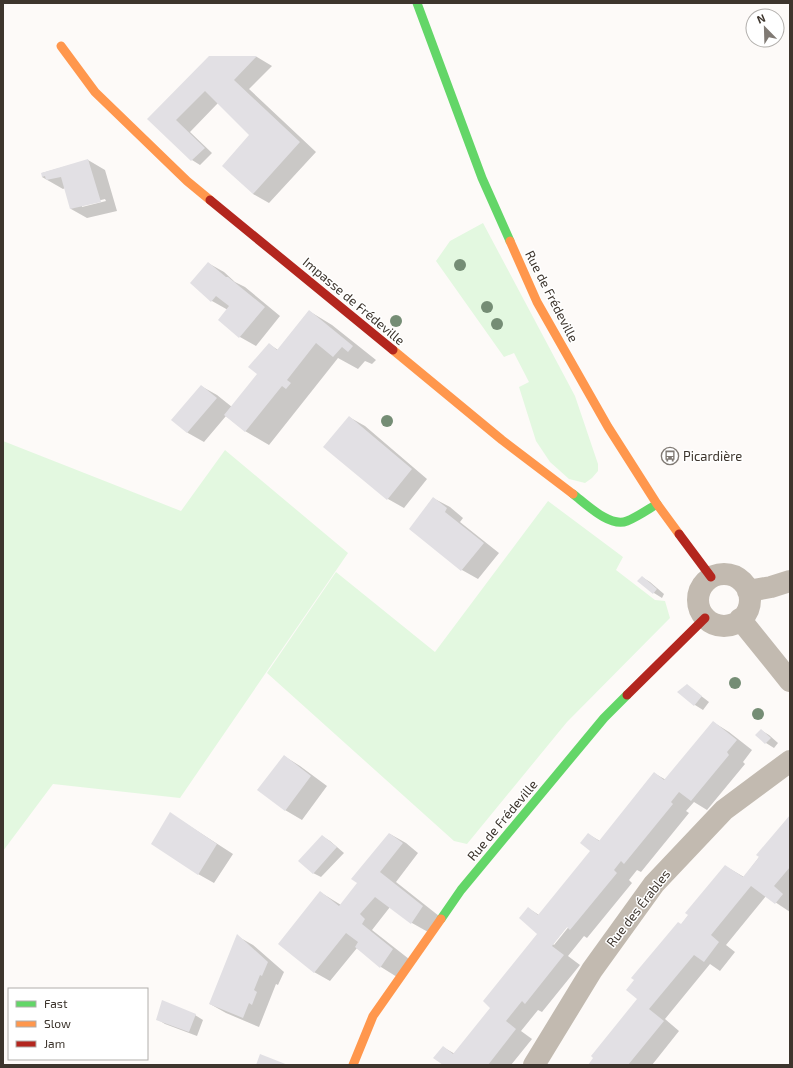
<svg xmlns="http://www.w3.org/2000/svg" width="793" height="1068" font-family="'Exo 2',sans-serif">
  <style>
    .green { fill: #e3f8e0 }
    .shadow { fill: #0003; fill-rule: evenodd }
    .building { fill: #e2e0e4 }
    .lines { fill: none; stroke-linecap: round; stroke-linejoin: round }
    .street { stroke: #c2bab0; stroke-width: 22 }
    .fast { stroke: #63d668; stroke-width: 9 }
    .slow { stroke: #ff974d; stroke-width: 9 }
    .jam { stroke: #b3261e; stroke-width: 9 }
    .tree { fill: #758d75 }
    .labels { text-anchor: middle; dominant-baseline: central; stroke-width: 3; stroke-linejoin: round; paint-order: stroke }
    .street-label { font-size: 13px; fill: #3d352d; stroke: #fff }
    .poi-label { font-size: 13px; fill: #3d352d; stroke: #fff; text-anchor: start }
  </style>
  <rect width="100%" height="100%" fill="#fdfaf8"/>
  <path class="green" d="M483,223l92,173 23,68v7l-6,7 -7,5 -16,-4 -19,-17 -14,-21 -17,-54 10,-5 -15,-29 -10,4 -68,-96 14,-20z
    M3,441l178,70 44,-61 123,103 -168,245 -127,-14 -50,67z
    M548,501l75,56 -7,13 39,30 10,1 5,17 -103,104 -100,122 -13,-3 -187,-168 69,-101 99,80z"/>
  <path class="shadow" d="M210,57h47l15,9 -23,23 67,63 -47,51 -16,-9 -2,-59 -33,-32 -28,29 22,21 -12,12 -8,-5 -43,-41z
    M88,160l17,10 12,41 -30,7 -16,-9 -6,-21 -2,1 -21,-12v-4zM105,199l1,2 -24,6v-2z
    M208,263l16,9 11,10 10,5 35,29 -24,30 -16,-9 -20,-17 8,-10 -16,-9z
    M309,311l23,14 44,35 -4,4 -7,-3 -7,8 -20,-11 -69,87 -24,-14 -19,-15 -22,26 -16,-9 -15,-13 28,-34 16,9 15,12 27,-33 10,-30 9,6z
    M349,417l16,9 62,53 -23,29 -16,-9z
    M433,498l17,9 13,11 -3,4 39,31 -21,26 -16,-9 -52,-41z
    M642,577l8,5 14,12 -2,4 -8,-5 -15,-12z
    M687,685l22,17 -6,8 -8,-5 -16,-13z
    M713,722l16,10 23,18 -9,12 2,2 -38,46 -13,-8 -8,9 3,2 -48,59 -4,-2 -8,10 3,3 -45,55 -3,-2 -16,20 12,9 -38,47 -4,-2 -17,21 11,8 -21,26h-68v-18l12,7 37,-46 47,-74 -11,-26 11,7 52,-64 -3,-17 12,7 54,-68 12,7zM570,923l1,1 -17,21 -1,-1z
    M761,730l8,5 9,8 -4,5 -8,-5 -9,-8z
    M284,756l16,10 27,20 -25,34 -17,-10z
    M171,814l62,40 -19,29 -16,-9z
    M790,816v96l-24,-16 -40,49 9,7 -15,19 -10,-7 -45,55 14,12 -27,34h-63l49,-66 43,-74 44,-59 19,11z
    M390,834l16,9 12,10 -22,29 43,34 -11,16 -16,-9 -22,-16 -18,23 37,29 -12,18 -16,-10 -24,-19 -27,33 -16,-9 6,-80 21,13 17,-22z
    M322,836l8,5 14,12 -23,24 -8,-4z
    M237,936l16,9 31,27 -6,13 -2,-1 -17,43 -33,-14 -16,-9z
    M195,1015l8,5 -6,16 -32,-12 -8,-5z"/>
  <path class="building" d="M209,56h48l-23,24 66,62 -47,52 -31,-28 27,-31 -44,-44 -29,29 29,28 -14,13 -44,-42z
    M88,159l13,43 -31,7 -9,-32 -15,3 -1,-4 -3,1 -1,-4z
    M208,262l18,15h2l37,30 -26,31 -21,-18 11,-14 -13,-10 -5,6 -21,-19z
    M309,310l44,36 -5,6 -6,-5 -9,10 -17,-14 -29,37 4,3 -5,6 -4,-3 -37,46 -21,-17 33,-41 -9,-7 21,-24 8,7z
    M201,385l16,13 -30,35 -16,-13z
    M349,416l63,53 -25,31 -64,-53z
    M433,497l14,11 -2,4 39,31 -23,28 -52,-42z
    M642,576l15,13 -4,5 -16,-13z
    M687,684l15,12 -8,10 -17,-14z
    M713,721l24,19 -10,12 2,3 -38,46 -12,-9 -8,10 2,2 -49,60 -3,-3 -7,9 3,3 -47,57 -3,-3 -15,19 12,9 -39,49 -3,-3 -16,20 10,8 -28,36h-45l-10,-7 10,-12 10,8 37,-46 -7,-7 54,-67 -18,-16 9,-11 10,8 52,-64 -10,-8 8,-10 11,8 55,-69 10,8z
    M761,729l10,9 -6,6 -10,-9z
    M284,755l27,21 -26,35 -28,-21z
    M170,812l47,32 -19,31 -47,-31z
    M790,815v52l-16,19 9,8 -8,10 -24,-18 -40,49 8,7 -15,20 -10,-7 -45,54 15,12 -36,44h-40l5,-7 -2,-2 46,-57 -11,-9 8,-10 -3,-2 47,-56 3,2 7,-9 -3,-2 40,-48 18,12 16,-20 -3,-2z
    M389,833l14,10 -23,29 43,34 -12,18 -36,-27 -15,17 5,5 -3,5 31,25 -13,19 -25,-21 3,-5 -12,-9 -32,40 -36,-29 42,-53 19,15 18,-23 -6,-4z
    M322,835l15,12 -24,27 -15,-13z
    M237,934l31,28 -6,14 -2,-1 -6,15 3,2 -5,13 -3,-2 -6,15 -34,-14z
    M162,1000l34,14 -7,18 -33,-12z
    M260,1054l28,11h-32z"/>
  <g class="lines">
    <path class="street" d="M698 600a26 26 0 1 1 52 0a26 26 0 1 1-52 0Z
      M748,591l23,-4 19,-6
      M740,619l50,62
      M534,1065l58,-95 62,-86 70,-74 66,-49"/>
    <path class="fast" d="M417,3l65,175 28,63
      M573,494c13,10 37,34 54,27 10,-4 20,-11 30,-17
      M441,919l20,-29 143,-172 23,-23"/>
    <path class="slow" d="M61,46l34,46 92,89 23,19
      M510,241l27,61 71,125 49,77 22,30
      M393,350l109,90 71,54
      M353,1065l20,-49 68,-97"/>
    <path class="jam" d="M210,200l183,150
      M679,534l32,43
      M627,695l78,-77"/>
  </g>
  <g class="tree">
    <circle cx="460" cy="265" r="6"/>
    <circle cx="487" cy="307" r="6"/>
    <circle cx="396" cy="321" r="6"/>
    <circle cx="497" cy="324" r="6"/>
    <circle cx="387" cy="421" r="6"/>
    <circle cx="735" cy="683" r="6"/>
    <circle cx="758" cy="714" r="6"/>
  </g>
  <defs>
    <symbol id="bus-ring" viewBox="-11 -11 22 22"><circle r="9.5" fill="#fff" stroke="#807a74" stroke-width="1.5"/><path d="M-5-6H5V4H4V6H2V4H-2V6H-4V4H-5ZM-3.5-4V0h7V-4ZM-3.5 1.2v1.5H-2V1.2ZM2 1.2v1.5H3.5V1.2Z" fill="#807a74"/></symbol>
  </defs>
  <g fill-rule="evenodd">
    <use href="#bus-ring" x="660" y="446" width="20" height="20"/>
  </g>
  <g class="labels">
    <g class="street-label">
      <text transform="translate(552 296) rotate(63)">Rue de Frédeville</text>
      <text transform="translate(354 301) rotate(40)">Impasse de Frédeville</text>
      <text transform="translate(502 820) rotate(-50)">Rue de Frédeville</text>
      <text transform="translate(638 908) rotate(-52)">Rue des Érables</text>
    </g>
    <g class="poi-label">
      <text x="683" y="456">Picardière</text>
    </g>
  </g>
  <rect width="793" height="1068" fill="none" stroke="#3d352d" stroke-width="8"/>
  <rect x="8" y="988" width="140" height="72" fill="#ffffff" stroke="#b1aeab"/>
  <rect x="16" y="1001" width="20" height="6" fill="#63d668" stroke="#b1aeab"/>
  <text x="44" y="1008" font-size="12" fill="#3d352d">Fast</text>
  <rect x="16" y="1021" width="20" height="6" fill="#ff974d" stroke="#b1aeab"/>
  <text x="44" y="1028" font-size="12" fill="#3d352d">Slow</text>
  <rect x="16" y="1041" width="20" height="6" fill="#b3261e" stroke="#b1aeab"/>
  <text x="44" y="1048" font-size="12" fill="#3d352d">Jam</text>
  <g transform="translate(765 28) rotate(337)"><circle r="19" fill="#ffffff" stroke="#b1aeab"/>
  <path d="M0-3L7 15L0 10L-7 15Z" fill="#807a74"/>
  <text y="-6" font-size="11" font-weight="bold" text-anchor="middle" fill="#3d352d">N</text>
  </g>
</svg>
